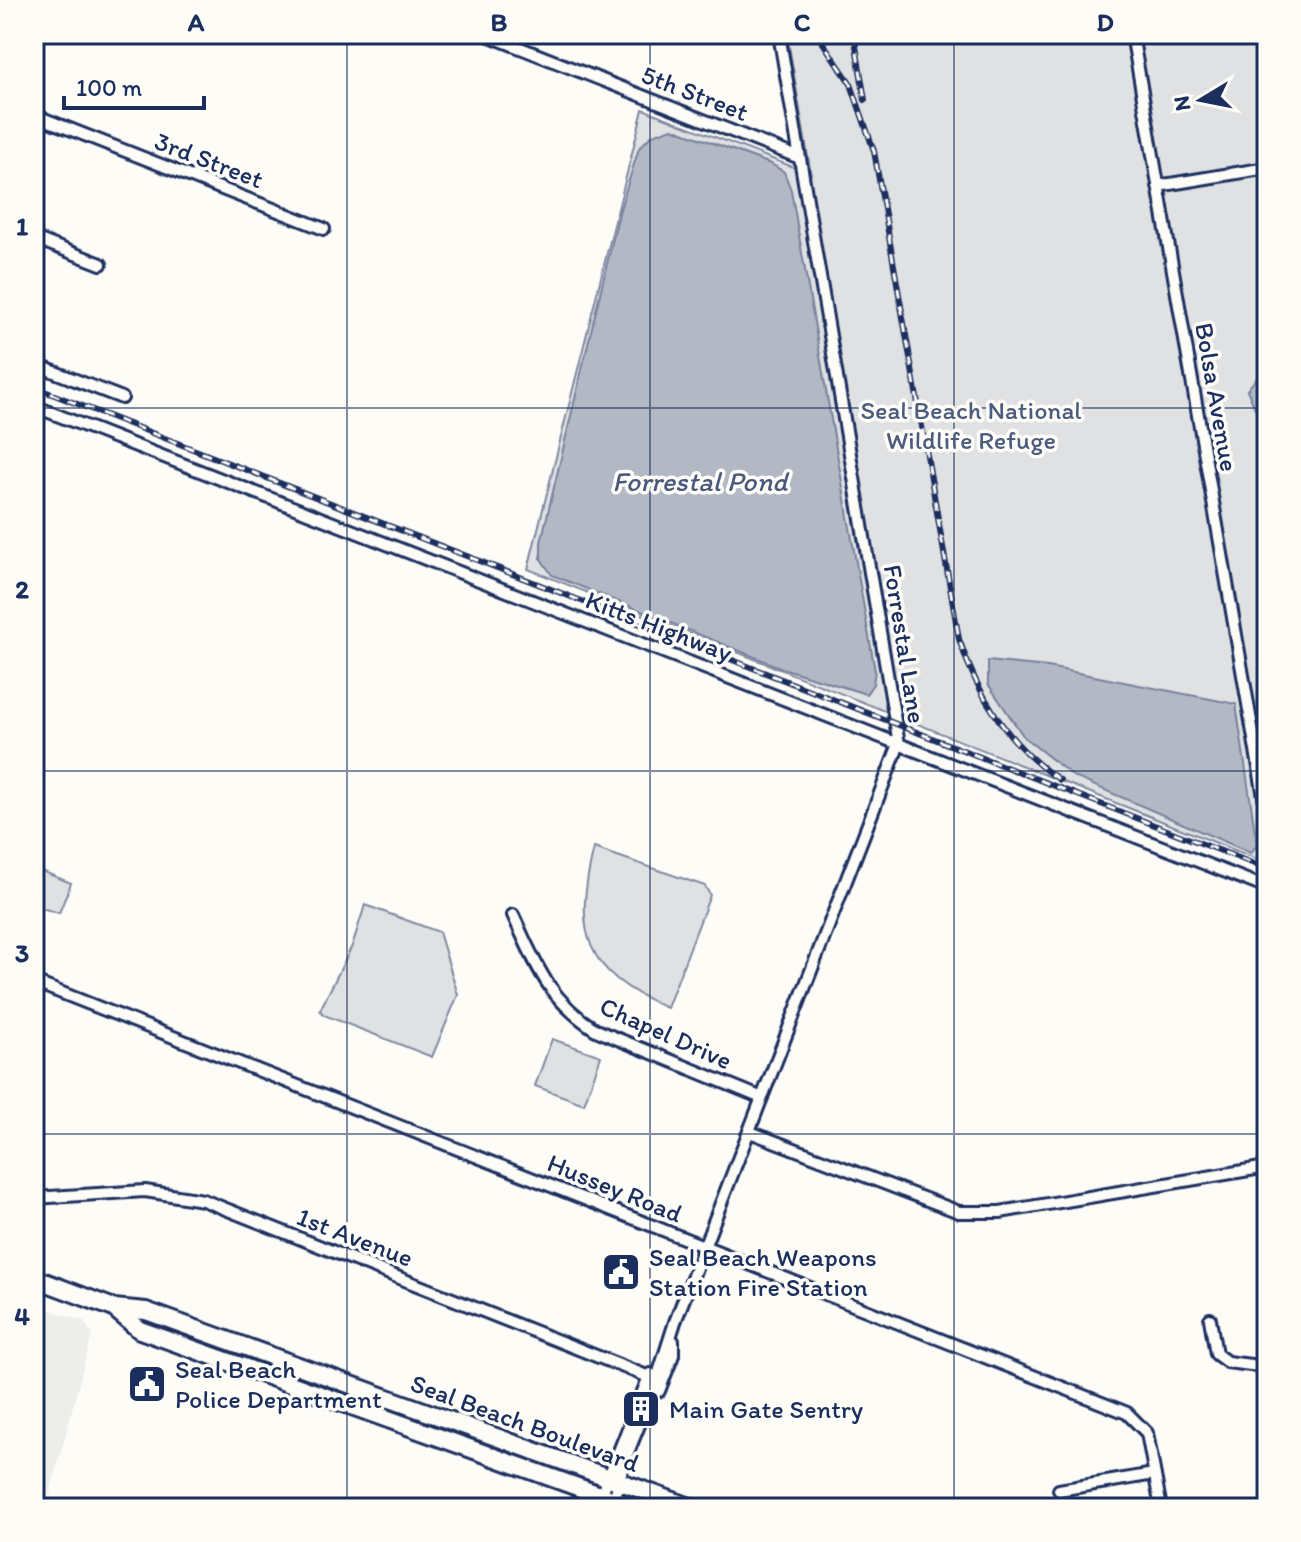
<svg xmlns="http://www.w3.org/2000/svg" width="1301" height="1542" font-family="Itim,sans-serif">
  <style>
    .built { fill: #edeeec }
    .green { fill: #e0e1e3; stroke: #7e88a0; stroke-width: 2 }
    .water { fill: #b3b8c5; stroke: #76819c; stroke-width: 2 }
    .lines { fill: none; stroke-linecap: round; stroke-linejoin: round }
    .street-casing { stroke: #1b2f5e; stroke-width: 16 }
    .primary-casing { stroke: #1b2f5e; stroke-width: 22 }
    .street { stroke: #fdfcf7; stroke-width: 10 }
    .primary { stroke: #fdfcf7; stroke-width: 16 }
    .rail-casing { stroke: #1b2f5e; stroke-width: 6 }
    .rail { stroke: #fdfcf7; stroke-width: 3; stroke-dasharray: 9; stroke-linecap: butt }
    .grid { fill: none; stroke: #1b2f5e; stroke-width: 2; stroke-opacity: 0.55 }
    .labels { text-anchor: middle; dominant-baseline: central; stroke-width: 7; stroke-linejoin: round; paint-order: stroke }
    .street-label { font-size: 26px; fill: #1b2f5e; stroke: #fdfcf7 }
    .park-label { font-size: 26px; fill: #4c5c7f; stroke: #fdfcf7 }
    .poi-label { font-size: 26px; fill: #1b2f5e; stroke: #fdfcf7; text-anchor: start }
    .water-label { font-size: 28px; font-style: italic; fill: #49587d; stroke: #fdfcf7 }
    .neatline { fill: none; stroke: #1b2f5e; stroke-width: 3 }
    .grid-label { font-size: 26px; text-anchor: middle; font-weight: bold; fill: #1b2f5e }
  </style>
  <rect width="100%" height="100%" fill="#fdfcf7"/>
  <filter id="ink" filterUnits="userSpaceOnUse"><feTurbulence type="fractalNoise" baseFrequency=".0125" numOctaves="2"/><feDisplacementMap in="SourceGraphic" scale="16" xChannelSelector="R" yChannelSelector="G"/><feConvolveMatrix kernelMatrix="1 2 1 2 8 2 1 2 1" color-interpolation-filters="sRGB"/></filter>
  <g filter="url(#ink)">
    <path class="built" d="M34,1305l50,16 8,14 -46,173h-12z"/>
    <path class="green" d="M787,34h480v829l-739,-294 115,-460 168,65z
      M594,848l111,38 5,9 -43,113c-83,-36 -94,-75 -73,-160z
      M34,868l37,15 -12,30 -25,-7z
      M365,905l74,27 19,63 -26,62 -108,-42 -4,-5 32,-64z
      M552,1039l49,17 -17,48 -49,-18z"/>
    <path class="water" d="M672,128l99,36 13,8 7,18 84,481 -2,13 -7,10 -84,-26 -230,-93 -11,-16v-17l79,-333 19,-61 13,-13z
      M1267,365v57h-6l-14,-32z
      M988,661l60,6 188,37 21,141 -6,8 -177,-76 -50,-40 -36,-53z"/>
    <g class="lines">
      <defs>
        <path id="street" d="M485,34l315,124
          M1132,34l135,780
          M34,115l290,114
          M1158,186l109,-18
          M34,238l67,26
          M34,364l88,34
          M34,406l1233,482
          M513,915c23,50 35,84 83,115l166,68
          M34,982l1093,431 20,20 14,75
          M750,1132l209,80h41l267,-45
          M34,1198l111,-7 58,9 446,177
          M1210,1319l6,35 11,8 40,5
          M659,1391l14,-36v-14
          M1059,1490l95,-16
          M613,1505l10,-40 31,-77 21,-66 224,-578 -120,-710
          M596,1508l54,-134"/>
        <path id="primary" d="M34,1278l80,30 32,3 547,197
          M115,1309l25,21 496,178"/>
      </defs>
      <use href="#street" class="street-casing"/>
      <use href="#primary" class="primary-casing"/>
      <use href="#street" class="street"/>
      <use href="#primary" class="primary"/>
      <defs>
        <path id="rail" d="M817,34l34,50 23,67 85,488c18,55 51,109 101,141
          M854,34l11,66
          M34,387l1233,482"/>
      </defs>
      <use href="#rail" class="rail-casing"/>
      <use href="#rail" class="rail"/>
    </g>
  </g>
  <path class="grid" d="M347,34v1474M650,34v1474M954,34v1474M34,408h1233M34,771h1233M34,1134h1233"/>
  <defs>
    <symbol id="civic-square" viewBox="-11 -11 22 22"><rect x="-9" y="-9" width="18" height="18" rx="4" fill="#1b2f5e" stroke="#fdfcf7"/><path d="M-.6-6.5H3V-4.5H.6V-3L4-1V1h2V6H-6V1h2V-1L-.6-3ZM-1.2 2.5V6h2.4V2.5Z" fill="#fff"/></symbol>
    <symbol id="building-square" viewBox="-11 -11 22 22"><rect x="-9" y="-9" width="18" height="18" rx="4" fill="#1b2f5e" stroke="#fdfcf7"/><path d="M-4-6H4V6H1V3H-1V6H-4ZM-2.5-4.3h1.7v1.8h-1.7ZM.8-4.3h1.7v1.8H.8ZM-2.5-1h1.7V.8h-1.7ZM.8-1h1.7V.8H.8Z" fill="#fff"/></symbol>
  </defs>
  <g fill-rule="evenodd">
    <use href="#civic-square" x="599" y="1250" width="44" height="44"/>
    <use href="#civic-square" x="125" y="1362" width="44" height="44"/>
    <use href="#building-square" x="619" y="1387" width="44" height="44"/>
  </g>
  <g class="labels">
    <g class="street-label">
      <text transform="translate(695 93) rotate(21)">5th Street</text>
      <text transform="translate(209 160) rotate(21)">3rd Street</text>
      <text transform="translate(1217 397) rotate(80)">Bolsa Avenue</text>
      <text transform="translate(659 626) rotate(21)">Kitts Highway</text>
      <text transform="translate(905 644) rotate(81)">Forrestal Lane</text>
      <text transform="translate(666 1033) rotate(24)">Chapel Drive</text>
      <text transform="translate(615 1188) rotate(22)">Hussey Road</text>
      <text transform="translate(355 1237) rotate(21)">1st Avenue</text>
      <text transform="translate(525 1423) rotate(20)">Seal Beach Boulevard</text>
    </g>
    <g class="park-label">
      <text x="971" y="410">Seal Beach National<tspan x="971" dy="30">Wildlife Refuge</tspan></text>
    </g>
    <g class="poi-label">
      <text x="649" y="1257">Seal Beach Weapons<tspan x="649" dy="30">Station Fire Station</tspan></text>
      <text x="175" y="1369">Seal Beach<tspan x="175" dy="30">Police Department</tspan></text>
      <text x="669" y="1409">Main Gate Sentry</text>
    </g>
    <g class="water-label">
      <text x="700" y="481">Forrestal Pond</text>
    </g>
  </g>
  <rect width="1301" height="1542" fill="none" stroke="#fdfcf7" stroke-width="88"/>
  <g transform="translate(1201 100) rotate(260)" stroke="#fdfcf7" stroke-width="6" paint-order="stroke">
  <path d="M0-6L14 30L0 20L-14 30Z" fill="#1b2f5e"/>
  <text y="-12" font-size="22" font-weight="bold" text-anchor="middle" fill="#1b2f5e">N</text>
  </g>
  <path d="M64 96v12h140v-12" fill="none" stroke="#1b2f5e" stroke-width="4"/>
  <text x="76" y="96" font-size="24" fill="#1b2f5e" stroke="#fdfcf7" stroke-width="6" paint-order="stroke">100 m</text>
  <rect x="44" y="44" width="1213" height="1454" class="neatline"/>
  <g class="grid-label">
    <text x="196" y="31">A</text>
    <text x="499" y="31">B</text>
    <text x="802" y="31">C</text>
    <text x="1105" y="31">D</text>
    <text x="22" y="235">1</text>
    <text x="22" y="598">2</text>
    <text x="22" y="962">3</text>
    <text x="22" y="1325">4</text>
  </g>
</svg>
